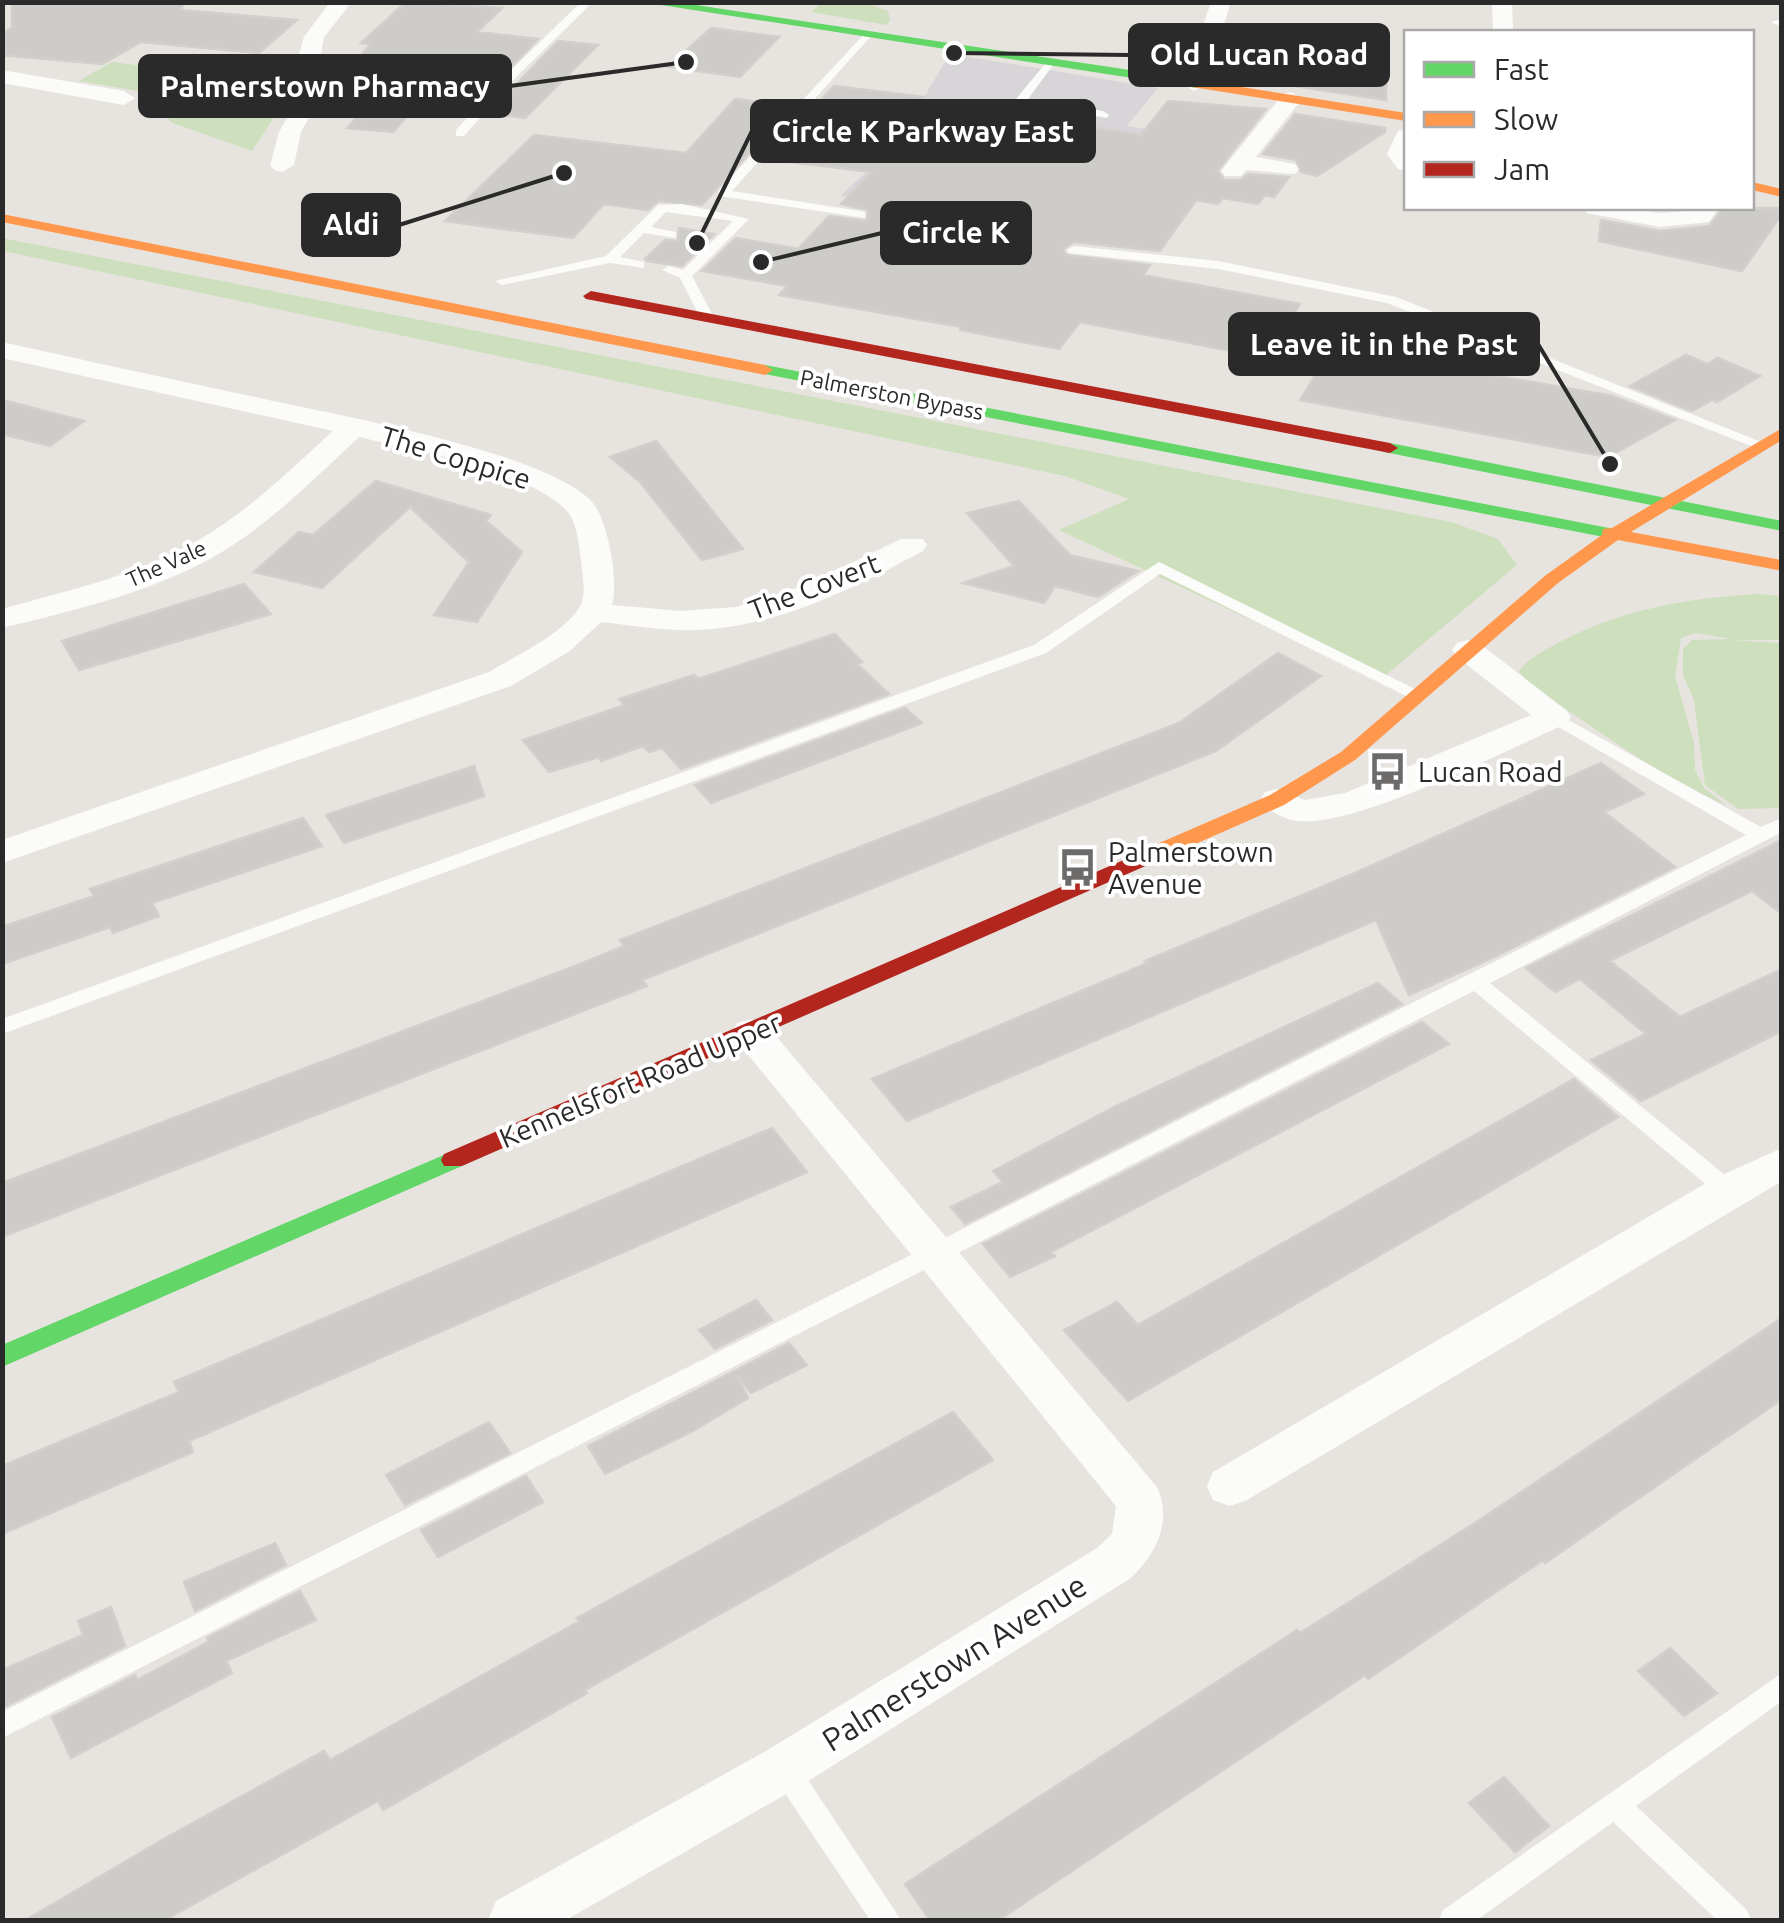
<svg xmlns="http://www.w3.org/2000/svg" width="1784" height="1923" font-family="Ubuntu,sans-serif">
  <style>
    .industrial { fill: #d7d5d7 }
    .green { fill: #cddfbc }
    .building { fill: #ceccc9; stroke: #d2cfcc; stroke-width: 2.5 }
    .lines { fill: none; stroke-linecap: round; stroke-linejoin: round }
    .lane { fill: #fbfbfa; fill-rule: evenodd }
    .street { fill: #fbfbfa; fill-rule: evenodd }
    .fast { fill: #63d668; fill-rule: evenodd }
    .slow { fill: #ff974d; fill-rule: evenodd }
    .jam { fill: #b3261e; fill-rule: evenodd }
    .labels { text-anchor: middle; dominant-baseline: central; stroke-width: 8; stroke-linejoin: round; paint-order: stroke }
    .far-street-label { font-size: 22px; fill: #2a2a2a; stroke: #fff }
    .street-label { font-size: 28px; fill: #2a2a2a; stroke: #fff }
    .poi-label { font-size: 28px; fill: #2a2a2a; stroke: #fff; text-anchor: start }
    .near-street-label { font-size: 32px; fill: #2a2a2a; stroke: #fff }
    .leader { fill: none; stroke: #2a2a2a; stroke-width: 4 }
    .callout-dot { fill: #2a2a2a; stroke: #fff; stroke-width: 4 }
    .callout { fill: #2a2a2a; stroke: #2a2a2a; stroke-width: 4 }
    .callout-label { font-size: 30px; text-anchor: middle; font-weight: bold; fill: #fff }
  </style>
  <rect width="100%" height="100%" fill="#e7e4e0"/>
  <path class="industrial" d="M950,54l208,34 -31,38 113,17 -58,79 -123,-18 -21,25 -198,-33 35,-32 49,-67z"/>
  <path class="green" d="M823,2l43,1 22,8 2,9 -3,5 -76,-13z
    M112,62l183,23 -43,66 -82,-29 -14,-28 -77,-13z
    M2,238l1449,284 47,17 19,26 -137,115 -321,-150 70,-31 -64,-23 -1062,-225z
    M1760,594l21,2v44h-49l49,3v165l-43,1 -33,-24 -11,-85 -11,-25v-26l9,-9 39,-1 -35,-6 -15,5 -6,38 19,67 1,27 9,18 22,17c-56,-24 -103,-57 -153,-91 -18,-13 -42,-23 -54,-43 9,-13 24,-19 37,-27 65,-35 131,-46 204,-50z"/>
  <path class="building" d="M12,2h173l-5,8 117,10 -38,33 -118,-11 -39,22 -100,-9v-22l10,-5z
    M406,2l96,6 -25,24 61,7 -70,72 -50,-7 -25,28 -46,-4 19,-21 -11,-1 22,-21 -29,-2 20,-20 -13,-1 16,-18 -10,-1z
    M711,28l68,9 -39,40 -72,-10z
    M1266,28l67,7 -9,25 62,4v36l-151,-23z
    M558,41l40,4 -73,73 -36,-5z
    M834,86l90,11 -32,44 71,12 37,-40 141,22 27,-34 98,8 -49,62 8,9h16l7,-6 41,3 -15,20 -9,-2 -7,9 -35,-6 -5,6 -22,-4 -36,51 -86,-9 -11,7 3,6 84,10 -7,10 157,29 -7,11 170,31 -11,22 160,28 63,24 -67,37 -308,-57 20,-32 -240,-46 -21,27 -99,-19 2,-3 -183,-32 9,-9 -86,-15 34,-33 62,11 31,-33 38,5 1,-11 -27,-6 31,-32 -106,-13z
    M735,99l57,7 -90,99 -44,-4 -10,9 -44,-6 -31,34 -128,-17 89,-86 152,18z
    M1295,114l90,14v4l-68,44 -16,-4 -5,-12 -33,-6z
    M1723,208h59v6l-40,57 -143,-30 2,-21 59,11 49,-5z
    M679,228l35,6 -32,32 -35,-5 -2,-2 20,-19 13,1z
    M1686,355l21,9 11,-6 42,18 -43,26 -5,-2 -20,11 -62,-25z
    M2,400l82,21 -34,25 -48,-12z
    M656,441l87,108 -41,11 -62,-78 -30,-25z
    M376,481l115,34 -5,6 36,31 -45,70 -43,-7 35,-53 -59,-55 -88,81 -68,-16 45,-40 14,3z
    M1019,501l51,54 68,16 -40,26 -43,-11 -11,17 -81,-20 51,-17 -47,-53z
    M244,584l27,30 -192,56 -17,-29z
    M835,634l27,28 -5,2 32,30 -208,75 -19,-21 -13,4 -6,-6 -42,15 -2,-4 -50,15 -26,-32 102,-35 -6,-6 75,-24 4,4z
    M1278,653l43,23 -105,75 -574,229 5,6 -645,251v-54l581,-220 41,-17 -4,-6 559,-217z
    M905,708l17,15 -211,80 -16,-18z
    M1601,763l43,31 -40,18 71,55 -181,90 -85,38 -33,-75 -469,201 -35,-42 276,-116 -3,-2 210,-88z
    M474,766l10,30 -140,47 -18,-28z
    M303,818l19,28 -170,57 7,13 -46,17 -3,-6 -108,37v-37l92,-31 -4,-7z
    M1782,840v74l-30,-23 -142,70 70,56 102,-48v62l-141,70 -50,-41 55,-26 -66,-55 -25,13 -29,-24z
    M1378,983l24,21 -437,220 -14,-17 52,-25 -10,-11 125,-66z
    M1422,1022l27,22 -398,208 4,4 -45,21 -27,-33z
    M1574,1079l44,38 -490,284 -64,-71 53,-28 21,23z
    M772,1128l35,44 -618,269 4,11 -191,82v-68l177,-74 -5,-10z
    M756,1300l16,20 -57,29 -16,-19z
    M1782,1318v81l-237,164 -2,-3 -175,119 -3,-4 -366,245h-69l-25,-36 392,-254 3,3 175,-110z
    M789,1343l18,22 -56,28 -15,-18 12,23 -57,34 -86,42 -17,-28z
    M953,1412l40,48 -408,230 2,3 -204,117 -5,-9 -213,119h-139l136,-80 162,-89 6,9 250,-139 -3,-3z
    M489,1422l21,31 -105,52 -19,-30z
    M526,1476l17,26 -105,55 -17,-27z
    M275,1543l11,22 -91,46 -11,-29z
    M300,1591l16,29 -90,41 6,12 -161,85 -19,-41 83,-42 2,5 71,-38 -1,-4z
    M111,1607l14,39 -123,62v-38l81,-35 -5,-14z
    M1670,1648l47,45 -33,23 -46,-45z
    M1504,1777l45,49 -34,26 -46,-49z"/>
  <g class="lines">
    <path class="lane" d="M581,2h12l-75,73 -54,61h-8v-6l54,-59z
      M1782,20v6l-10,-3 1,-2z
      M868,30l6,3 -2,2 -140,156 128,20 5,1v6l-146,-22v-6z
      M1050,58l6,3 -28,38 75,12 6,4 -2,3 -91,-15v-4z
      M682,204l67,15 -57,57 21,40 -2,3h-10l-21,-41 -18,-8 7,-4 14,4 50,-49 -67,-9 -15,15 25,5v6l-32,-5 -24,24 24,5v6l-34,-5 -108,22 -7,-4 111,-25 52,-51z
      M1074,246l144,15 178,36 373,148 -8,5 -5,-2 -369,-145 -169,-34 -149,-16 -2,-3z
      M1159,562l266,132 -9,5 -6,-1 -250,-124 -114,79 -1044,381v-15l1032,-374z
      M1554,712l207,115 21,-9v14l-292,151 246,201 3,6 -3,6h-16l-246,-205 -1472,747v-26l1744,-877 -198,-114 -3,-4 3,-4z
      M1782,1673v28l-146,105 111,104 4,10h-34l-104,-98 -136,98h-38l4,-10z
      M784,1755l10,4 107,161h-31l-96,-143 -4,-9 4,-9z"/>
    <path class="street" d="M330,2h22l-28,35 -3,17 4,36 -24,42 -7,33 -12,7 -8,-2 -4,-5 9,-33 24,-42 -4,-36 5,-17z
      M1211,2h20l-26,82 -11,7 -11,-7z
      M1492,2h20l1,30h-20z
      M2,70l122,21 11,7 -11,7 -122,-22z
      M1291,92l11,7 -46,58 39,7 4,5 -4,5 -49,-4 -5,6h-16l-4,-5 4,-5 58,-72z
      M1406,129v42l-8,-2 -11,-15 11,-23z
      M1583,208h48l29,5 59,-5 -10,14 -49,5 -73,-14z
      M2,342c85,19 169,37 253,55 71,16 294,55 338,106 15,18 26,79 19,102l69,6 55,-4 67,-21 98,-47h22l4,6 -4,6c-67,36 -136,71 -212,78 -37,4 -74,-3 -110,-7l-31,29 -59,35 -509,177v-23l487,-168c23,-14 89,-45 94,-74 2,-11 -1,-26 -2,-38 -2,-15 -4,-39 -15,-50 -41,-41 -151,-59 -207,-73 -43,40 -86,84 -137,115 -65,39 -146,58 -220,76v-19c67,-19 138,-34 198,-70 49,-28 91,-70 133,-108l-331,-73z
      M1468,640l11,3 87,67 5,7 -5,7c-60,26 -208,103 -267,97 -13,-1 -32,-10 -39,-21l5,-8 12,-3 28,11 40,-7 186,-78 -74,-58 -5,-7 5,-7z
      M751,1019l14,4 392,464c16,34 -1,67 -26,91l-329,207 -236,135h-78l8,-19 270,-150 331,-203 15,-14 4,-28 -379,-465 -5,-9 5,-9z
      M1782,1148v33l-535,319 -17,6 -17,-6 -6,-14 6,-14 500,-293z"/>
    <path class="fast" d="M642,2h34l521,78 7,4 -7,4z
      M765,365l844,163 9,5 -9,5 -850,-165 -2,-3z
      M1390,443l392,78v10l-398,-79 -2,-4z
      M453,1151l9,3 3,6 -3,6 -460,201v-22z"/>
    <path class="slow" d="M1197,80l209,33v8l-214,-34v-6z
      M1752,182l30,7v8l-30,-7z
      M2,214l763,151 8,5 -8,5 -763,-153z
      M1782,428v12l-151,92 151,28v11l-164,-31 -60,43 -203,177 -71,45 -134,59h-16l-3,-5 3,-5 136,-59 71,-43 205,-177 56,-40 1,-6 9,-1z"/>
    <path class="jam" d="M591,291l799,152 8,5 -8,5 -804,-154 -3,-3z
      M1142,852l8,2 3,5 -3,5 -688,302h-18l-3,-6 3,-6z"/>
  </g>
  <defs>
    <symbol id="bus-bare" viewBox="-9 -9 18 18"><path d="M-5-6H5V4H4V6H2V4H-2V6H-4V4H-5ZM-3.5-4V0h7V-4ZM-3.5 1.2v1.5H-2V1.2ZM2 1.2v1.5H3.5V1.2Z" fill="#6c6b6a" stroke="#fff" stroke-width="2.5" paint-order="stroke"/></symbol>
  </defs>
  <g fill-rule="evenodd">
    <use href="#bus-bare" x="1360" y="744" width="55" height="55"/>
    <use href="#bus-bare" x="1050" y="840" width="55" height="55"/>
  </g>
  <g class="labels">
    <g class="far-street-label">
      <text transform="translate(892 394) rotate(11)">Palmerston Bypass</text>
      <text transform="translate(166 563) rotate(-24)">The Vale</text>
    </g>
    <g class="street-label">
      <text transform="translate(456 457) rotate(17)">The Coppice</text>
      <text transform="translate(814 586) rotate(-21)">The Covert</text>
      <text transform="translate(640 1080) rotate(-23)">Kennelsfort Road Upper</text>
    </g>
    <g class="poi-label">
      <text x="1418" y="771">Lucan Road</text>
      <text x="1108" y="851">Palmerstown<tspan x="1108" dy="32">Avenue</tspan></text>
    </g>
    <g class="near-street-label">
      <text transform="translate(954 1662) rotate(-32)">Palmerstown Avenue</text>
    </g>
  </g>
  <path class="leader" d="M954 53L1130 55M686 62L510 86M697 243L752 131M564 173L399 225M761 262L882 233M1610 464L1538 344"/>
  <g class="callout-dot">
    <circle cx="954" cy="53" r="10"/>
    <circle cx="686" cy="62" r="10"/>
    <circle cx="697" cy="243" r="10"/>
    <circle cx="564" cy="173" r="10"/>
    <circle cx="761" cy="262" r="10"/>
    <circle cx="1610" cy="464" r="10"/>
  </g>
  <g class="callout">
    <rect x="1130" y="25" width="258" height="60" rx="10"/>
    <rect x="140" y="56" width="370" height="60" rx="10"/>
    <rect x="752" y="101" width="342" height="60" rx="10"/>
    <rect x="303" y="195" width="96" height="60" rx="10"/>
    <rect x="882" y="203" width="148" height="60" rx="10"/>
    <rect x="1230" y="314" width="308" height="60" rx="10"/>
  </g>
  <g class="callout-label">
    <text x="1259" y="65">Old Lucan Road</text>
    <text x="325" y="97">Palmerstown Pharmacy</text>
    <text x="923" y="142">Circle K Parkway East</text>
    <text x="351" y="235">Aldi</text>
    <text x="956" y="243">Circle K</text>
    <text x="1384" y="355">Leave it in the Past</text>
  </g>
  <rect width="1784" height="1923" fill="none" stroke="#2a2a2a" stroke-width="10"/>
  <rect x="1404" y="30" width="350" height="180" fill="#ffffff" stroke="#aaaaaa" stroke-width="2.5"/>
  <rect x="1424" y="62" width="50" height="15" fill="#63d668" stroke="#aaaaaa" stroke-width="2.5"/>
  <text x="1494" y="80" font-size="30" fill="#2a2a2a">Fast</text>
  <rect x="1424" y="112" width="50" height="15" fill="#ff974d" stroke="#aaaaaa" stroke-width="2.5"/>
  <text x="1494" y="130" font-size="30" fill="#2a2a2a">Slow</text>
  <rect x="1424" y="162" width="50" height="15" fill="#b3261e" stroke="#aaaaaa" stroke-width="2.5"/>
  <text x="1494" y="180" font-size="30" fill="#2a2a2a">Jam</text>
</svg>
